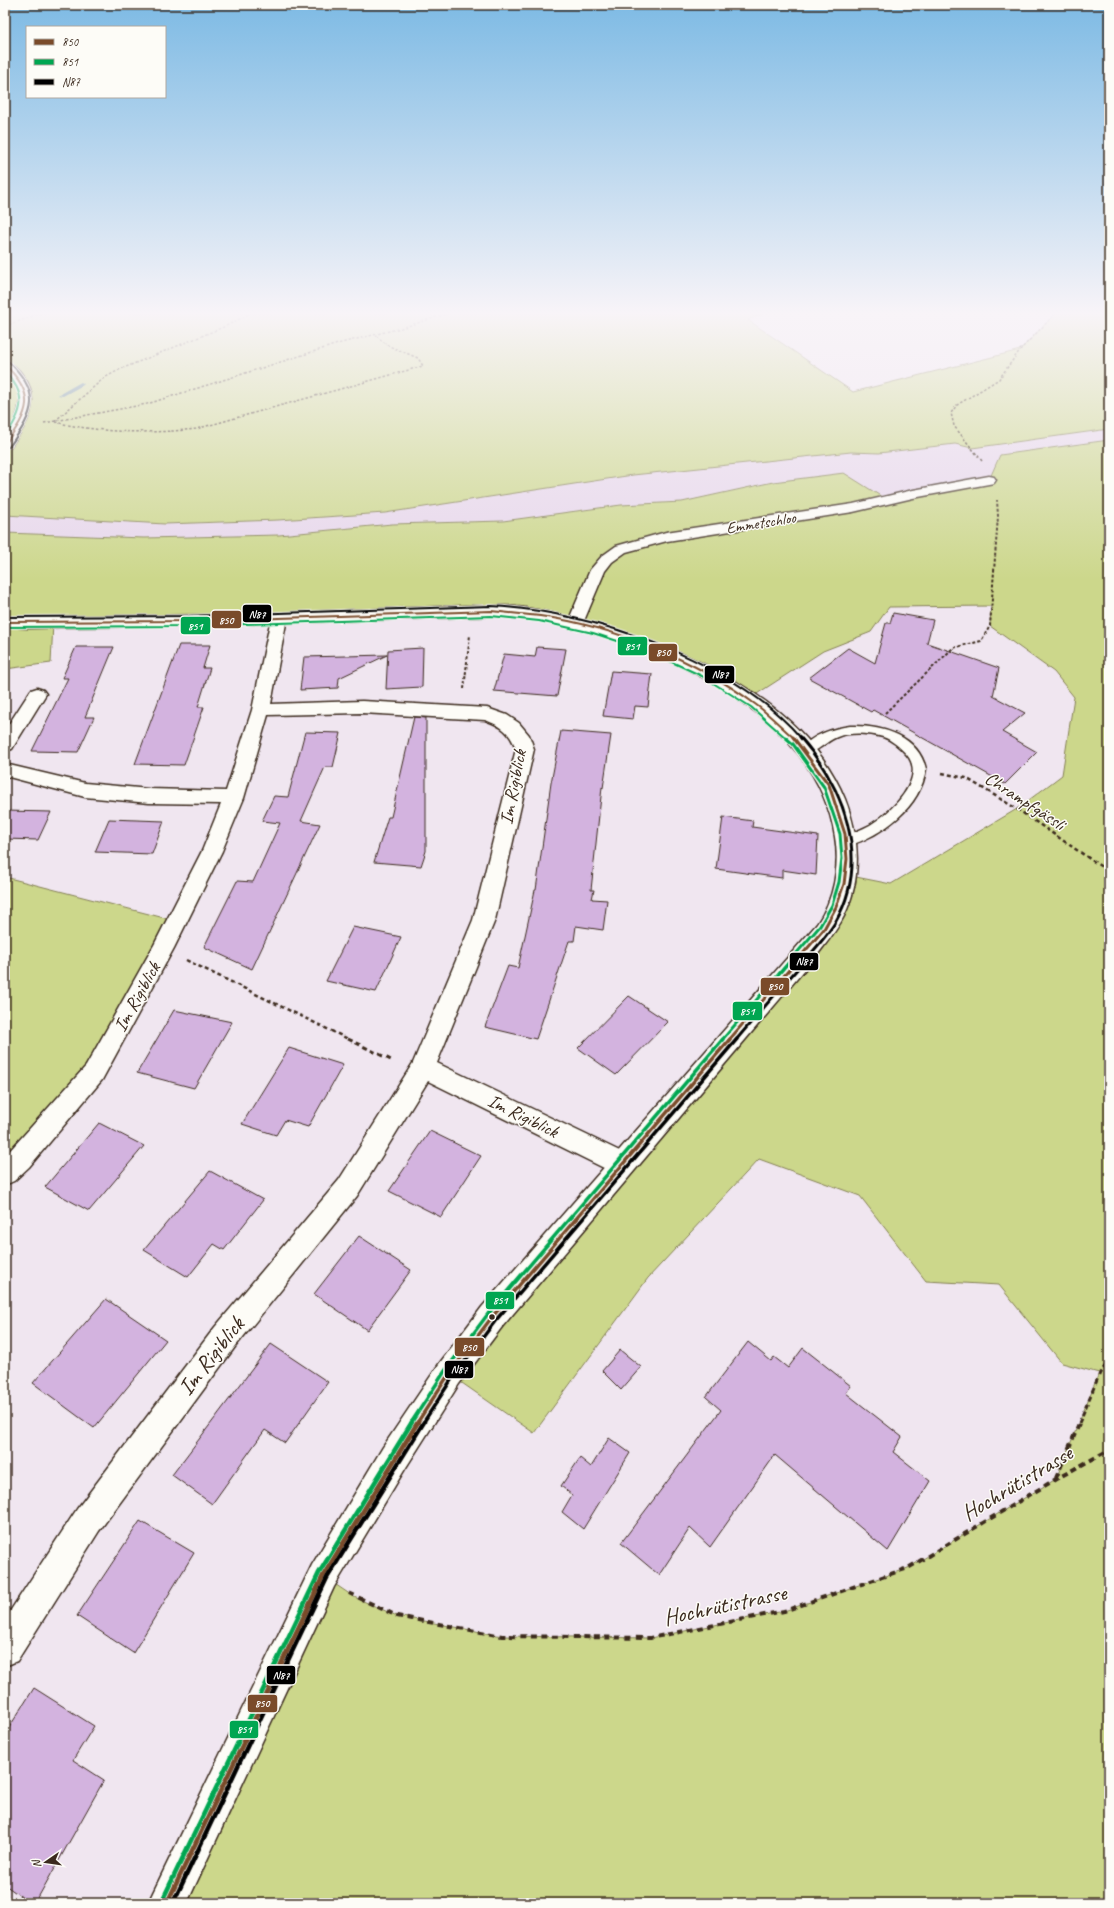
<svg xmlns="http://www.w3.org/2000/svg" width="1114" height="1908" font-family="Caveat,sans-serif">
  <style>
    .built { fill: #e7d7eb }
    .green { fill: #ccd78b; stroke: #848054 }
    .lines { fill: none; stroke-linecap: round; stroke-linejoin: round }
    .stream { fill: #638692; fill-rule: evenodd }
    .building { fill: #d3b3df; stroke: #3b2a1e }
    .service-casing { stroke: #3b2a1e; stroke-width: 3 }
    .minor-casing { stroke: #3b2a1e; stroke-width: 3 }
    .secondary-casing { stroke: #3b2a1e; stroke-width: 3 }
    .path-far4 { stroke: #3b2a1e; stroke-width: 1.5; stroke-dasharray: 2.5 2; stroke-linecap: butt }
    .path-far3 { stroke: #3b2a1e; stroke-width: 2; stroke-dasharray: 3 2; stroke-linecap: butt }
    .path-far2 { stroke: #3b2a1e; stroke-width: 2.5; stroke-dasharray: 4 3; stroke-linecap: butt }
    .path-far1 { stroke: #3b2a1e; stroke-width: 3; stroke-dasharray: 5 3.5; stroke-linecap: butt }
    .path { stroke: #3b2a1e; stroke-width: 4; stroke-dasharray: 6 4.5; stroke-linecap: butt }
    .service { fill: #fdfcf7; fill-rule: evenodd }
    .minor { fill: #fdfcf7; fill-rule: evenodd }
    .secondary { fill: #fdfcf7; fill-rule: evenodd }
    .bus-1-far3-casing { stroke: #fdfcf7; stroke-width: 4 }
    .bus-1-far2-casing { stroke: #fdfcf7; stroke-width: 6 }
    .bus-1-far1-casing { stroke: #fdfcf7; stroke-width: 6 }
    .bus-1-casing { stroke: #fdfcf7; stroke-width: 8 }
    .bus-2-far3-casing { stroke: #fdfcf7; stroke-width: 4 }
    .bus-2-far2-casing { stroke: #fdfcf7; stroke-width: 6 }
    .bus-2-far1-casing { stroke: #fdfcf7; stroke-width: 6 }
    .bus-2-casing { stroke: #fdfcf7; stroke-width: 8 }
    .bus-3-far3-casing { stroke: #fdfcf7; stroke-width: 4 }
    .bus-3-far2-casing { stroke: #fdfcf7; stroke-width: 6 }
    .bus-3-far1-casing { stroke: #fdfcf7; stroke-width: 6 }
    .bus-3-casing { stroke: #fdfcf7; stroke-width: 8 }
    .bus-1-far3 { stroke: #7a4b2a; stroke-width: 2 }
    .bus-1-far2 { stroke: #7a4b2a; stroke-width: 3 }
    .bus-1-far1 { stroke: #7a4b2a; stroke-width: 3.5 }
    .bus-1 { stroke: #7a4b2a; stroke-width: 4.5 }
    .bus-2-far3 { stroke: #00a651; stroke-width: 2 }
    .bus-2-far2 { stroke: #00a651; stroke-width: 3 }
    .bus-2-far1 { stroke: #00a651; stroke-width: 3.5 }
    .bus-2 { stroke: #00a651; stroke-width: 4.5 }
    .bus-3-far3 { stroke: #000; stroke-width: 2 }
    .bus-3-far2 { stroke: #000; stroke-width: 3 }
    .bus-3-far1 { stroke: #000; stroke-width: 3.5 }
    .bus-3 { stroke: #000; stroke-width: 4.5 }
    .bus-dot { fill: #3b2a1e; stroke: #fdfcf7; stroke-width: 1.5 }
    .labels { text-anchor: middle; dominant-baseline: central; stroke-width: 3; stroke-linejoin: round; paint-order: stroke }
    .far-street-label { font-size: 16px; fill: #3b2a1e; stroke: #fdfcf7 }
    .street-label { font-size: 19px; fill: #3b2a1e; stroke: #fdfcf7 }
    .near-street-label { font-size: 23px; fill: #3b2a1e; stroke: #fdfcf7 }
    .line-badge { stroke: #fdfcf7; stroke-width: 1.5 }
    .badge-label { font-size: 11px; text-anchor: middle; font-weight: bold; fill: #fff }
  </style>
  <rect width="100%" height="100%" fill="#f0e6f0"/>
  <filter id="ink" filterUnits="userSpaceOnUse"><feTurbulence type="fractalNoise" baseFrequency=".025" numOctaves="2"/><feDisplacementMap in="SourceGraphic" scale="8" xChannelSelector="R" yChannelSelector="G"/><feConvolveMatrix kernelMatrix="1 2 1 2 8 2 1 2 1" color-interpolation-filters="sRGB"/></filter>
  <g filter="url(#ink)">
    <path class="built" d="M1109,429v11l-109,15 -11,25 -103,20 -113,-18 -91,20 -61,3 -118,16 -111,3 -113,11 -135,3 -139,-5v-18l160,9 113,-4 107,-7 248,-38 218,-23 28,1 76,-9 17,4z"/>
    <path class="green" d="M5,313h760l-17,7 105,72 167,-42 36,-37h53v116l-137,19 -17,-4 -76,9 -28,-1 -218,23 -248,38 -107,7 -113,4 -160,-9z
      M1109,440v1463h-942l156,-327 31,21 43,19 105,20 148,2 134,-27 124,-43 148,-89 43,-106 -37,-10 -63,-78 -73,-4 -66,-85 -101,-37 -111,119 -114,155 -85,-59 361,-426 36,-73 45,9 126,-75 45,-34 12,-78 -20,-25 -64,-46 1,-20 -102,1 -18,25 -48,19 -74,48 -40,-24 -134,-51 -102,-13 -420,12 -2,40 -46,6v-136l139,5 135,-3 113,-11 111,-3 118,-16 61,-3 91,-20 71,-9 43,27 102,-20 11,-25z
      M5,877l171,44 -82,152 -89,100z"/>
    <g class="lines">
      <path class="stream" d="M81,382l3,2 -1,1 -20,11 -5,-1z"/>
    </g>
    <path class="building" d="M893,613l40,7 -6,23 72,25 -6,28 32,17 -23,19 35,20 -32,32 -132,-74 -2,2 -62,-34 39,-30 27,15 11,-40h4z
      M179,645h31l-7,23h7l-12,39h6l-20,58 -49,-1z
      M76,647h38l-29,70h9l-16,35 -46,-1 36,-73h-6z
      M537,647l29,2 -9,47 -63,-5 10,-37 31,3z
      M423,648l-1,39 -36,2 2,-39z
      M387,655l-48,23 -1,10 -38,2 4,-33z
      M611,671l41,3 -4,33 -13,-1 -2,13 -30,-3z
      M414,717l12,1v133l-5,15 -47,-4 14,-45h3z
      M561,731l50,4 -8,53 -1,-1 -11,103h3l-2,9 15,1 -4,30 -27,-4 -2,15h-5l-33,98 -51,-12 23,-61 10,2 17,-78h1l15,-107z
      M305,732l36,1 -8,34h-8l-24,54 19,3 -68,145 -48,-22 33,-66 16,1 27,-59 -18,-2 12,-25 14,1z
      M5,811l46,1 -13,28 -33,-1z
      M723,817l30,4 -1,6 66,9 -2,39 -34,-5v8l-66,-9z
      M109,819l55,2 -12,33 -57,-2z
      M353,927l48,10 -25,55 -50,-11z
      M629,996l39,26 -52,53 -38,-27z
      M174,1010l58,12 -38,66 -57,-15z
      M289,1048l54,17 -35,62 -23,-7 -9,15 -34,-11z
      M99,1123l45,23 -55,65 -44,-24z
      M430,1131l51,25 -40,61 -52,-26z
      M210,1171l53,29 -39,50 -10,-6 -26,33 -44,-27z
      M359,1236l52,34 -44,60 -53,-36z
      M106,1299l60,41 -72,88 -61,-45z
      M748,1342l23,19 3,-4 14,11 15,-20 48,38 -5,7 56,44 -9,15 37,29 -42,70 -113,-96 -65,92 -20,-19 -31,47 -38,-32 100,-133 -15,-13z
      M271,1344l57,38 -43,61 -20,-13 -53,74 -40,-29z
      M620,1350l21,17 -20,23 -19,-19z
      M609,1438l21,15 -47,76 -21,-17 10,-17 -11,-9 19,-28 11,9z
      M140,1521l54,32 -61,100 -56,-37z
      M34,1688l60,38 -21,34 31,20 -69,123h-5l-25,-18v-151z"/>
    <g class="lines">
      <defs>
        <path id="service" d="M850,726c31,-1 68,9 76,43 -5,38 -44,67 -79,77l-5,-2 -2,-3 2,-3c9,-5 19,-8 28,-13 20,-12 57,-46 37,-70 -6,-7 -15,-15 -24,-18 -14,-4 -33,-5 -46,0 -11,4 -23,19 -34,16l-2,-3c9,-15 33,-22 49,-24z"/>
        <path id="minor" d="M989,476l5,1 2,3 -2,3 -81,15 -60,14 -186,29 -41,11 -14,10 -7,9 -24,57 -6,1 -6,-1 -2,-4 23,-54 12,-14 14,-10 50,-14 187,-28 60,-14z
          M279,613l6,2 2,3 -16,86 91,-3 125,7 20,7 12,8 10,12 5,14 -39,171 -58,143 195,94 4,8 -4,8 -9,3 -9,-3 -186,-92 -71,115 -122,151 -136,184 -82,130 -12,5v-47l72,-110 138,-182 124,-147 74,-117 60,-143 43,-171c-6,-17 -14,-23 -31,-29l-123,-7 -94,2 -24,83 -22,53 -48,97 -72,132 -73,87 -15,14 -9,4v-29l81,-90 68,-121 48,-94 19,-47 -72,-1 -64,-6 -80,-21v-12l80,19 64,6 77,2 26,-81 19,-92 2,-3z
          M37,688l6,2 3,4 -34,55 -7,2v-21l26,-40z"/>
        <path id="secondary" d="M5,361c8,2 14,9 19,16 18,25 2,49 -14,70l-5,1c0,-3 -1,-9 0,-13 1,-4 6,-8 9,-13 9,-19 8,-37 -9,-51z
          M465,606c17,0 35,-1 52,1 22,2 43,8 64,13 99,25 223,78 264,179 15,37 17,81 -1,117 -7,14 -17,26 -26,38l-316,373 -43,57 -54,85 -71,118 -147,316h-39l164,-338 71,-118 56,-83 43,-57 335,-383c17,-24 23,-58 18,-87 -17,-111 -139,-173 -236,-202 -31,-9 -63,-17 -95,-19l-284,9 -191,3 -24,-1v-10l215,-2z"/>
      </defs>
      <use href="#service" class="service-casing"/>
      <use href="#minor" class="minor-casing"/>
      <use href="#secondary" class="secondary-casing"/>
      <path class="path-far4" d="M5,326l37,-13
        M55,421l49,-43 17,-9 105,-43 25,-13
        M55,422c45,11 95,12 141,7l227,-63 -5,-8 -29,-12 -14,-11
        M44,423l103,-19 194,-61 60,-15 49,-15
        M982,461l-28,-35 -3,-13 6,-8 42,-26 21,-29 36,-37"/>
      <path class="path-far3" d="M464,689l6,-54
        M885,713l68,-65 28,-7 9,-15 8,-110 -1,-16"/>
      <path class="path-far2" d="M942,773l24,5 51,31 92,63
        M186,960l164,80"/>
      <path class="path-far1" d="M348,1039l45,22
        M1079,1423l21,-50 9,-12"/>
      <path class="path" d="M1056,1478l24,-56
        M349,1593l48,23 105,20 148,2 134,-27 124,-43 148,-89 53,-29"/>
      <use href="#service" class="service"/>
      <use href="#minor" class="minor"/>
      <use href="#secondary" class="secondary"/>
      <defs>
        <path id="bus-1-far3" d="M5,365c32,30 24,47 0,79
          M5,622l183,-1 303,-10c16,2 33,3 49,5 73,10 156,44 215,88 14,10 26,23 39,34"/>
        <path id="bus-1-far2" d="M729,1040l95,-111 12,-22 8,-23 3,-25 -2,-25 -16,-49 -36,-48"/>
        <path id="bus-1-far1" d="M417,1423l32,-49 43,-57 238,-278"/>
        <path id="bus-1" d="M167,1903l156,-327 95,-154"/>
        <path id="bus-2-far3" d="M5,372c23,23 18,40 0,64
          M5,627l183,-1 303,-10 48,5 54,12 55,18 54,25 49,31 35,31"/>
        <path id="bus-2-far2" d="M722,1040l98,-114 12,-21 7,-23 3,-24 -2,-24 -16,-47 -31,-43 -8,-7"/>
        <path id="bus-2-far1" d="M411,1423l34,-52 43,-57 235,-275"/>
        <path id="bus-2" d="M162,1901l157,-328 93,-151"/>
        <path id="bus-3-far3" d="M8,361c34,32 27,51 1,86
          M5,617l183,-1 303,-10c102,5 242,54 310,132"/>
        <path id="bus-3-far2" d="M736,1040c21,-25 42,-49 64,-74 12,-14 26,-28 36,-45 35,-62 8,-134 -36,-184"/>
        <path id="bus-3-far1" d="M423,1423l30,-46 43,-57 241,-281"/>
        <path id="bus-3" d="M173,1903l154,-325 97,-156"/>
      </defs>
      <use href="#bus-1-far3" class="bus-1-far3-casing"/>
      <use href="#bus-1-far2" class="bus-1-far2-casing"/>
      <use href="#bus-1-far1" class="bus-1-far1-casing"/>
      <use href="#bus-1" class="bus-1-casing"/>
      <use href="#bus-2-far3" class="bus-2-far3-casing"/>
      <use href="#bus-2-far2" class="bus-2-far2-casing"/>
      <use href="#bus-2-far1" class="bus-2-far1-casing"/>
      <use href="#bus-2" class="bus-2-casing"/>
      <use href="#bus-3-far3" class="bus-3-far3-casing"/>
      <use href="#bus-3-far2" class="bus-3-far2-casing"/>
      <use href="#bus-3-far1" class="bus-3-far1-casing"/>
      <use href="#bus-3" class="bus-3-casing"/>
      <use href="#bus-1-far3" class="bus-1-far3"/>
      <use href="#bus-1-far2" class="bus-1-far2"/>
      <use href="#bus-1-far1" class="bus-1-far1"/>
      <use href="#bus-1" class="bus-1"/>
      <use href="#bus-2-far3" class="bus-2-far3"/>
      <use href="#bus-2-far2" class="bus-2-far2"/>
      <use href="#bus-2-far1" class="bus-2-far1"/>
      <use href="#bus-2" class="bus-2"/>
      <use href="#bus-3-far3" class="bus-3-far3"/>
      <use href="#bus-3-far2" class="bus-3-far2"/>
      <use href="#bus-3-far1" class="bus-3-far1"/>
      <use href="#bus-3" class="bus-3"/>
    </g>
  </g>
  <linearGradient id="sky" x2="0" y2="1"><stop stop-color="#7dbae4"/><stop offset="0.54" stop-color="#f8f4f8"/><stop offset="1" stop-color="#f8f4f8" stop-opacity="0"/></linearGradient>
  <rect width="1114" height="580" fill="url(#sky)"/>
  <circle class="bus-dot" cx="492" cy="1317" r="3.5"/>
  <g class="labels">
    <g class="far-street-label">
      <text transform="translate(761 523) rotate(-9)">Emmetschloo</text>
    </g>
    <g class="street-label">
      <text transform="translate(513 787) rotate(-79)">Im Rigiblick</text>
      <text transform="translate(1025 801) rotate(33)">Chrampfgässli</text>
      <text transform="translate(137 997) rotate(-61)">Im Rigiblick</text>
      <text transform="translate(523 1116) rotate(26)">Im Rigiblick</text>
    </g>
    <g class="near-street-label">
      <text transform="translate(211 1356) rotate(-52)">Im Rigiblick</text>
      <text transform="translate(1017 1483) rotate(-31)">Hochrütistrasse</text>
      <text transform="translate(725 1605) rotate(-12)">Hochrütistrasse</text>
    </g>
  </g>
  <g class="line-badge">
    <rect x="242" y="604" width="30" height="19" rx="4" fill="#000"/>
    <rect x="211" y="610" width="31" height="19" rx="4" fill="#7a4b2a"/>
    <rect x="180" y="616" width="31" height="19" rx="4" fill="#00a651"/>
    <rect x="617" y="636" width="31" height="20" rx="4" fill="#00a651"/>
    <rect x="648" y="643" width="30" height="19" rx="4" fill="#7a4b2a"/>
    <rect x="704" y="665" width="31" height="19" rx="4" fill="#000"/>
    <rect x="789" y="952" width="30" height="19" rx="4" fill="#000"/>
    <rect x="760" y="977" width="30" height="19" rx="4" fill="#7a4b2a"/>
    <rect x="732" y="1001" width="31" height="20" rx="4" fill="#00a651"/>
    <rect x="485" y="1291" width="30" height="19" rx="4" fill="#00a651"/>
    <rect x="454" y="1337" width="31" height="20" rx="4" fill="#7a4b2a"/>
    <rect x="444" y="1360" width="30" height="19" rx="4" fill="#000"/>
    <rect x="266" y="1665" width="30" height="20" rx="4" fill="#000"/>
    <rect x="247" y="1694" width="31" height="19" rx="4" fill="#7a4b2a"/>
    <rect x="229" y="1720" width="30" height="19" rx="4" fill="#00a651"/>
  </g>
  <g class="badge-label">
    <text x="257" y="618">N87</text>
    <text x="226" y="624">850</text>
    <text x="195" y="630">851</text>
    <text x="632" y="650">851</text>
    <text x="663" y="656">850</text>
    <text x="720" y="678">N87</text>
    <text x="804" y="965">N87</text>
    <text x="775" y="990">850</text>
    <text x="747" y="1015">851</text>
    <text x="500" y="1304">851</text>
    <text x="469" y="1351">850</text>
    <text x="459" y="1373">N87</text>
    <text x="281" y="1679">N87</text>
    <text x="262" y="1707">850</text>
    <text x="244" y="1733">851</text>
  </g>
  <rect width="1114" height="1908" fill="none" stroke="#fdfcf7" stroke-width="20"/>
  <rect x="10" y="10" width="1094" height="1888" fill="none" stroke="#3b2a1e" stroke-width="1.5" filter="url(#ink)"/>
  <rect x="26" y="26" width="140" height="72" fill="#fdfcf7" stroke="#afa8a0"/>
  <rect x="34" y="39" width="20" height="6" fill="#7a4b2a" stroke="#afa8a0"/>
  <text x="62" y="46" font-size="12" fill="#3b2a1e">850</text>
  <rect x="34" y="59" width="20" height="6" fill="#00a651" stroke="#afa8a0"/>
  <text x="62" y="66" font-size="12" fill="#3b2a1e">851</text>
  <rect x="34" y="79" width="20" height="6" fill="#000000" stroke="#afa8a0"/>
  <text x="62" y="86" font-size="12" fill="#3b2a1e">N87</text>
  <g transform="translate(46 1862) rotate(257)" stroke="#fdfcf7" stroke-width="3" paint-order="stroke">
  <path d="M0-3L7 15L0 10L-7 15Z" fill="#3b2a1e"/>
  <text y="-6" font-size="11" font-weight="bold" text-anchor="middle" fill="#3b2a1e">N</text>
  </g>
</svg>
